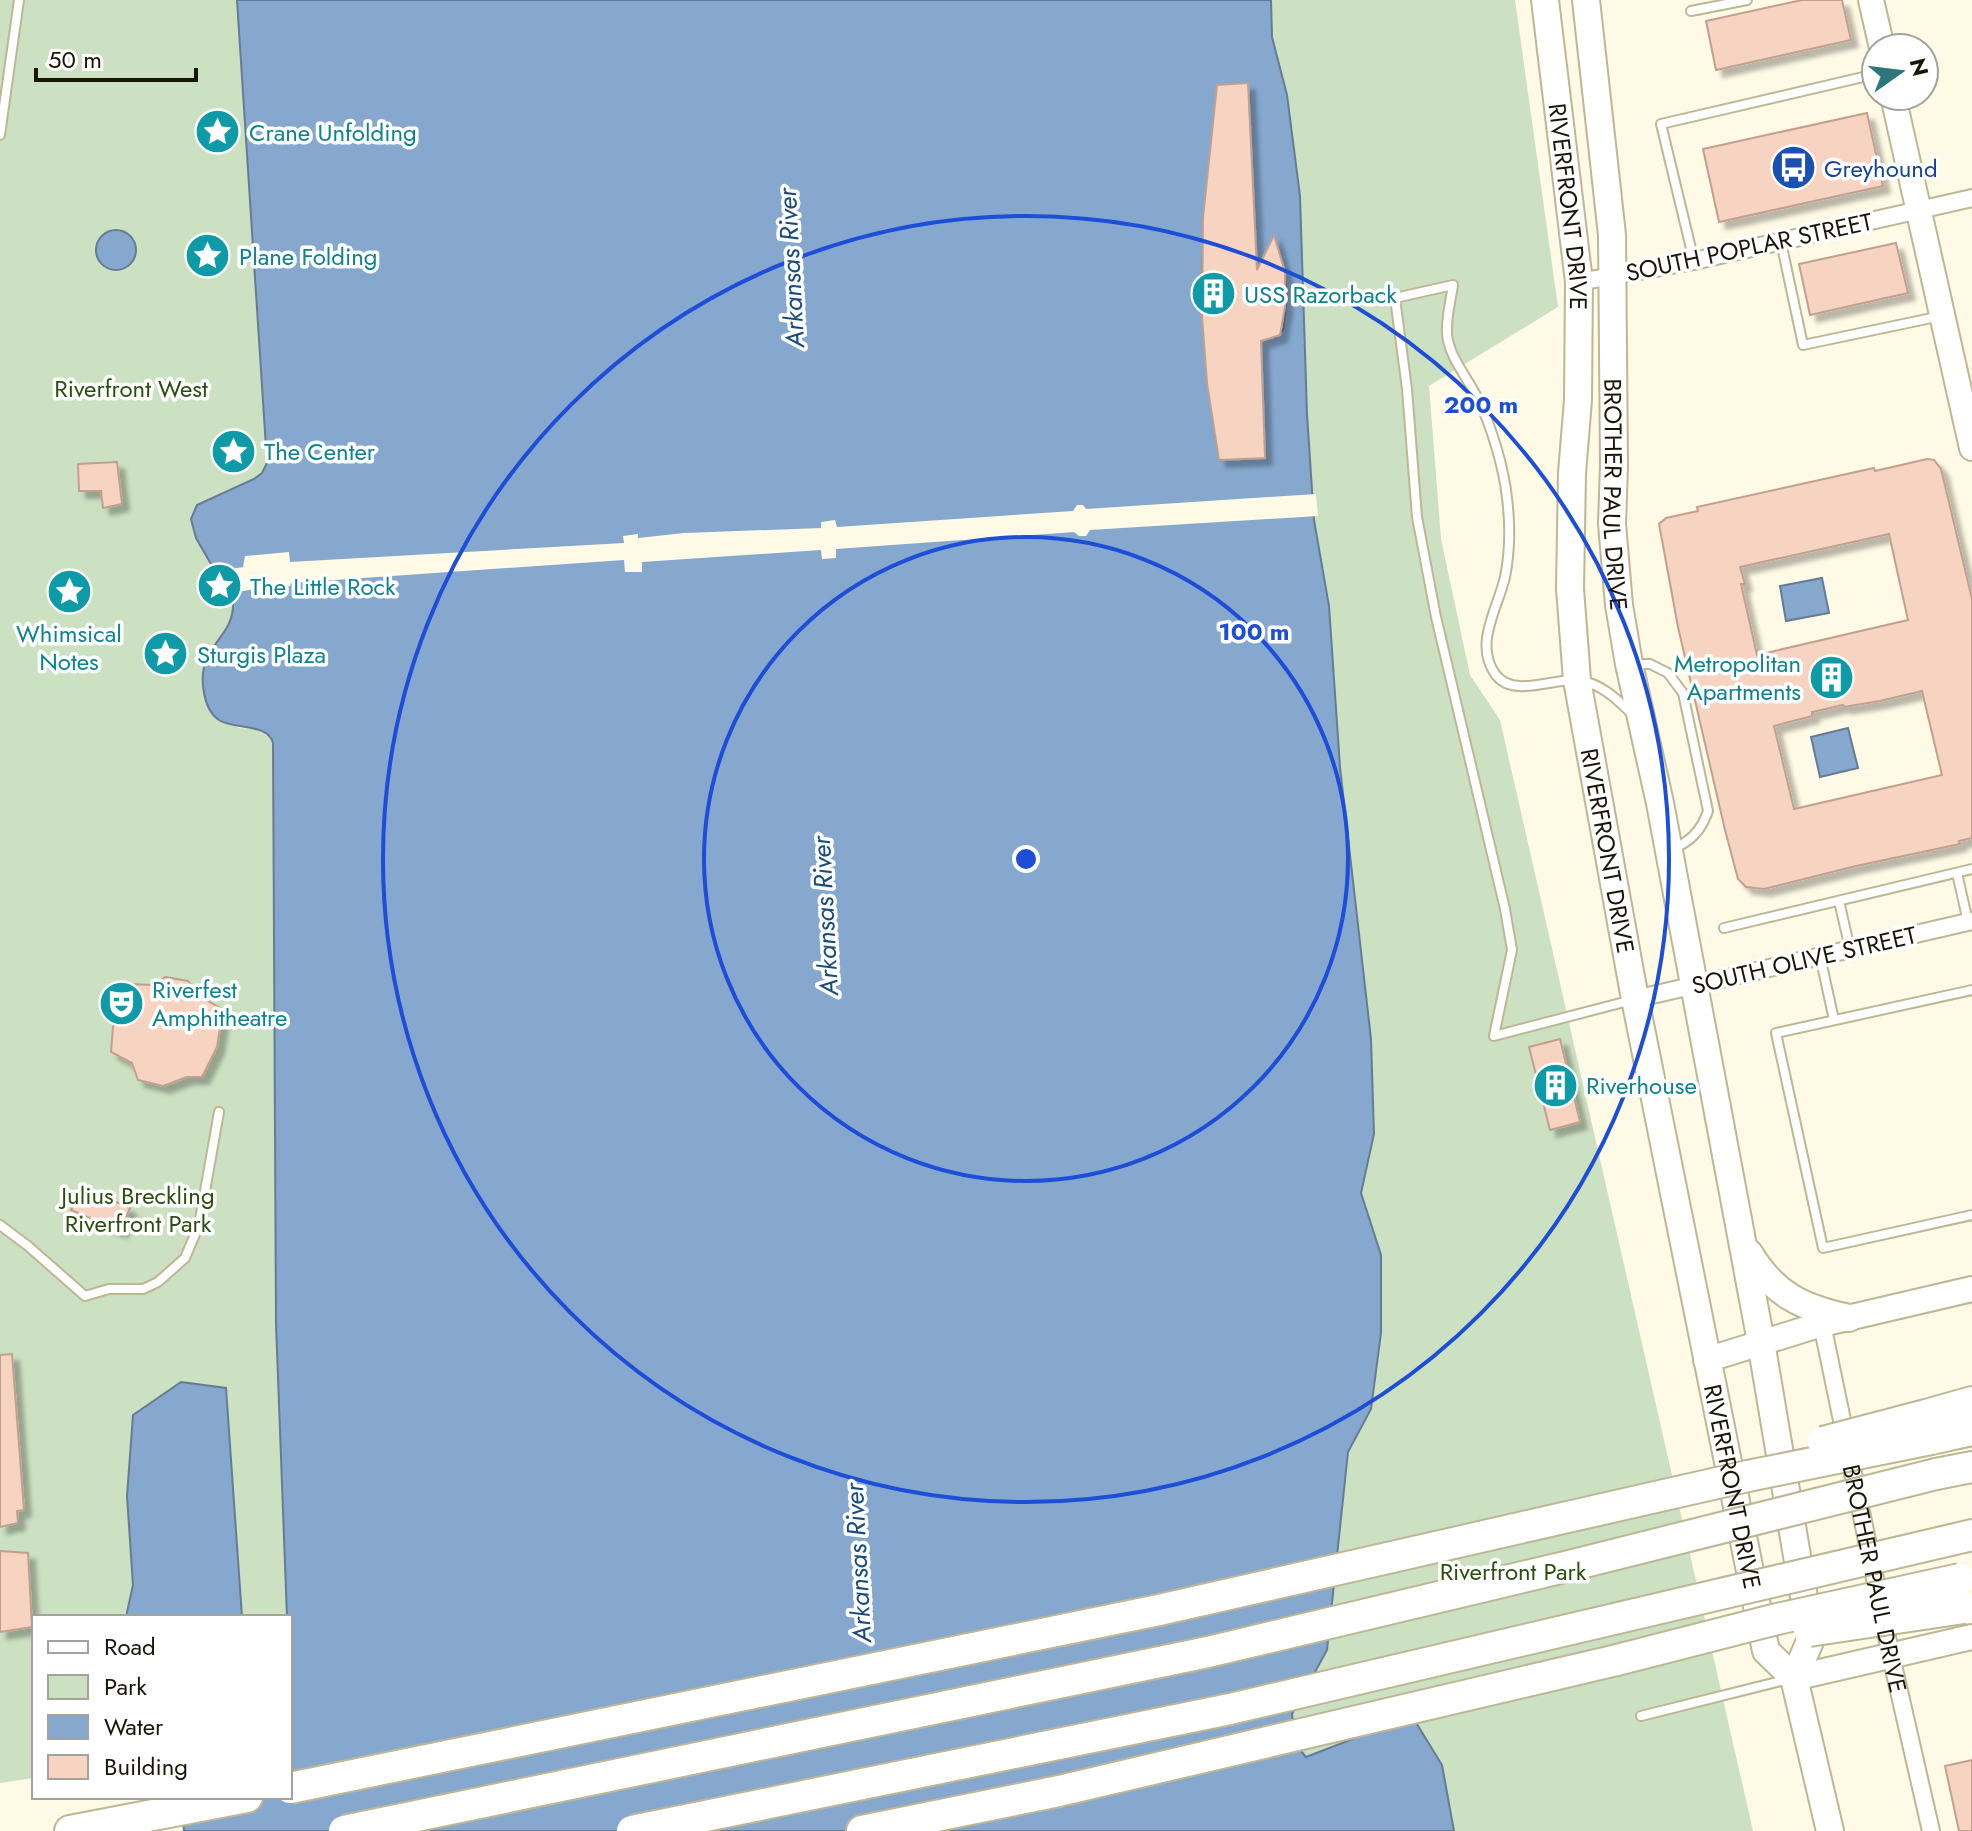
<svg xmlns="http://www.w3.org/2000/svg" width="1972" height="1831" font-family="Jost,sans-serif">
  <style>
    .green { fill: #cce0c2 }
    .water { fill: #86a8cf; stroke: #657c94; stroke-width: 2; fill-rule: evenodd }
    .pier { fill: #fefae5 }
    .building { fill: #f7d3c1; stroke: #c2a08f; stroke-width: 2; fill-rule: evenodd; filter: url(#shadow) }
    .lines { fill: none; stroke-linecap: round; stroke-linejoin: round }
    .lane-casing { stroke: #bdb794; stroke-width: 12 }
    .street-casing { stroke: #bdb794; stroke-width: 20 }
    .secondary-casing { stroke: #bdb794; stroke-width: 28 }
    .primary-casing { stroke: #bdb794; stroke-width: 30 }
    .highway-casing { stroke: #bdb794; stroke-width: 34 }
    .lane { stroke: #fff; stroke-width: 8 }
    .street { stroke: #fff; stroke-width: 16 }
    .secondary { stroke: #fff; stroke-width: 24 }
    .primary { stroke: #fff; stroke-width: 26 }
    .highway { stroke: #fff; stroke-width: 30 }
    .highway-bridge-casing { stroke: #bdb794; stroke-width: 34; stroke-linecap: butt }
    .highway-bridge { stroke: #fff; stroke-width: 30 }
    .ring { fill: none; stroke: #1d4ed8; stroke-width: 4 }
    .labels { text-anchor: middle; dominant-baseline: central; stroke-width: 7; stroke-linejoin: round; paint-order: stroke }
    .culture-label { font-size: 24px; fill: #0d838f; stroke: #fff; text-anchor: start }
    .transit-label { font-size: 24px; fill: #164399; stroke: #fff; text-anchor: start }
    .street-label { font-size: 24px; fill: #191609; stroke: #fff }
    .park-label { font-size: 24px; fill: #2b4e10; stroke: #fff }
    .water-label { font-size: 26px; font-style: italic; fill: #1a4b7d; stroke: #fff }
    .centre { fill: #1d4ed8; stroke: #fff; stroke-width: 4 }
    .ring-label { font-size: 24px; text-anchor: middle; font-weight: bold; fill: #1d4ed8; stroke: #fff; stroke-width: 7; stroke-linejoin: round; paint-order: stroke }
  </style>
  <defs>
    <filter id="shadow"><feDropShadow dx="7" dy="7" stdDeviation="2" flood-color="#0004"/></filter>
  </defs>
  <rect width="100%" height="100%" fill="#fefae5"/>
  <path class="green" d="M0,0h237l30,463 -5,10 -8,6 -57,26 19,64 17,33 1,12 -5,12 -19,24 -8,24 36,54c14,1 30,-1 35,15l3,581 11,293h-253v161l-34,5z
    M1271,0h244l43,307 -129,79 12,153 29,136 30,45 253,1111h-299l-12,-66 -137,-7 -9,-13 -4,-31 35,-64 21,-198 23,-43 10,-76v-78l-20,-62 13,-59 -3,-95 -31,-272 -11,-161 -15,-86 -7,-106 -7,-218 -13,-94 -15,-65z"/>
  <path class="water" d="M237,0h1034l1,37 15,58 13,101 7,218 7,106 15,86 11,161 31,272 3,95 -13,59 20,62v78l-10,76 -23,43 -21,198 -35,64 4,31 10,12 106,-41 30,49 12,66h-1270l-4,-34h110v-180h-3l-11,-293 -3,-581c-5,-20 -38,-13 -54,-23 -9,-6 -13,-16 -15,-27 -9,-49 31,-53 29,-91l-37,-64 -5,-19 6,-14 57,-26 8,-6 5,-10zM1210,157l7,288c-17,-102 -19,-185 -7,-288zM1273,239c16,28 15,61 10,91l-8,7 -5,-2z
    M96 250a20 20 0 1 1 40 0a20 20 0 1 1-40 0Z
    M1822,578l7,35 -43,8 -6,-35z
    M1848,728l10,40 -38,9 -9,-40z
    M181,1382l45,6 16,229h-116l7,-32 -6,-89 6,-81z"/>
  <path class="pier" d="M1316,494l2,22 -228,14 -4,6h-7l-5,-4 -238,17v9l-14,1 -1,-9 -179,12v10h-17l-1,-12 -333,23 -1,3 -6,1v8l-20,2 -2,-8h-7l-18,3v6h-10l-14,-26 30,-5 2,-11 44,-4 1,10 334,-19 -1,-7 15,-2v4l46,-5 137,-5v-6l14,-2 2,7 236,-16 4,-6h6l3,4z"/>
  <path class="building" d="M1802,0h40l9,40 -135,30 -10,-49z
    M1248,83l9,187 17,-35 11,37v35l-5,28 -19,6 4,117 -46,2 -12,-77 -5,-67 1,-98 14,-133z
    M1867,113l16,73 -164,36 -16,-73z
    M1896,243l12,50 -98,22 -11,-51z
    M1927,459l7,1 7,9 31,130v239l-13,3 1,3 -104,22 -92,23 -18,-2 -8,-8 -13,-49 -47,-203 -19,-103 7,-6 32,-7 -1,-4 177,-39 1,3zM1889,534l19,86 -151,35 -16,-71h4l-5,-17zM1922,691l20,84 -148,34 -20,-83 38,-10v-4l31,-7 1,2 36,-6z
    M117,462l5,42 -19,4 -2,-17h-22l-1,-27z
    M165,977l23,4 13,16 17,10 3,15 -4,25 -15,30h-15l-24,9 -25,-6 -6,-17 -21,-11 2,-25 14,-43 27,1z
    M1560,1039l20,83 -30,8 -21,-83z
    M82,1187l48,21 -10,23 -49,-21z
    M12,1354l12,156 -7,1 1,12 -18,4v-172z
    M0,1551l28,2 4,74 -32,5z
    M1972,1760v71h-13l-14,-65z"/>
  <g class="lines">
    <defs>
      <path id="lane" d="M1691,11l56,-11
        M0,135l19,-135
        M1781,242l22,103 138,-29
        M1694,261l-33,-137 215,-50
        M1634,664h16l18,9 15,20 25,118c-6,18 -18,32 -37,38
        M1957,873l11,49
        M1839,901l11,48
        M1724,928l248,-59
        M1820,956l14,64
        M1972,990l-196,43 47,215 149,-33
        M1632,1000l-138,36 18,-86 -7,-41 -69,-292 -19,-100 -10,-128 -12,-91 58,-13c-2,15 -7,32 -6,48 1,23 21,45 31,66 13,26 26,69 29,99 3,24 3,54 -2,79 -7,31 -32,68 -9,98 17,23 58,3 81,5 24,3 40,19 56,35
        M0,1225l28,21 57,50 24,-7h34l15,-7 27,-24 14,-33 20,-113
        M1641,1716l148,-37"/>
      <g id="street">
        <path d="M1579,282l115,-21 278,-63"/>
        <path d="M1635,999l337,-78"/>
        <path id="s1" d="M1822,1324l69,332 40,175"/>
      </g>
      <path id="secondary" d="M1871,0l11,48
        M1893,96l79,352
        M1706,1360l116,-36 150,-35
        M1794,1678l178,-41"/>
      <g id="primary">
        <path id="s2" d="M1545,0l34,282 -1,118 -6,73 -2,116 7,91 58,319 131,652 28,27 36,153"/>
        <path id="s3" d="M1586,0l26,235 2,230 -2,59 7,81 10,59 31,139 101,539 50,297 -17,39"/>
        <path d="M1749,1253c25,42 54,55 100,65"/>
      </g>
      <path id="highway" d="M1926,1415l46,-13
        M1931,1439l41,-9
        M1936,1474l36,-7
        M1951,1540l21,-5
        M70,1831l177,-34
        M862,1831l197,-40 558,-131"/>
    </defs>
    <use href="#lane" class="lane-casing"/>
    <use href="#street" class="street-casing"/>
    <use href="#secondary" class="secondary-casing"/>
    <use href="#primary" class="primary-casing"/>
    <use href="#highway" class="highway-casing"/>
    <use href="#lane" class="lane"/>
    <use href="#street" class="street"/>
    <use href="#secondary" class="secondary"/>
    <use href="#primary" class="primary"/>
    <use href="#highway" class="highway"/>
    <defs>
      <path id="highway-bridge" d="M1823,1442l103,-27
        M1809,1631l155,-23
        M1617,1660l160,-41 183,-40
        M290,1788l869,-178 589,-134 183,-37
        M344,1831l864,-179 361,-86 367,-92
        M632,1831l598,-122 721,-169"/>
    </defs>
    <use href="#highway-bridge" class="highway-bridge-casing"/>
    <use href="#highway-bridge" class="highway-bridge"/>
  </g>
  <g class="ring">
    <circle cx="1026" cy="859" r="322"/>
    <circle cx="1026" cy="859" r="643"/>
  </g>
  <defs>
    <symbol id="sight-disc" viewBox="-11 -11 22 22"><circle r="9.5" fill="#0f9aa8" stroke="#fff"/><path d="M0-6L1.8-2.2L6-1.7L2.9 1.2L3.7 5.4L0 3.3L-3.7 5.4L-2.9 1.2L-6-1.7L-1.8-2.2Z" fill="#fff"/></symbol>
    <symbol id="bus-disc" viewBox="-11 -11 22 22"><circle r="9.5" fill="#1a4fb4" stroke="#fff"/><path d="M-5-6H5V4H4V6H2V4H-2V6H-4V4H-5ZM-3.5-4V0h7V-4ZM-3.5 1.2v1.5H-2V1.2ZM2 1.2v1.5H3.5V1.2Z" fill="#fff"/></symbol>
    <symbol id="building-disc" viewBox="-11 -11 22 22"><circle r="9.5" fill="#0f9aa8" stroke="#fff"/><path d="M-4-6H4V6H1V3H-1V6H-4ZM-2.5-4.3h1.7v1.8h-1.7ZM.8-4.3h1.7v1.8H.8ZM-2.5-1h1.7V.8h-1.7ZM.8-1h1.7V.8H.8Z" fill="#fff"/></symbol>
    <symbol id="theatre-disc" viewBox="-11 -11 22 22"><circle r="9.5" fill="#0f9aa8" stroke="#fff"/><path d="M-5-5.5Q0-4 5-5.5V0Q5 5 0 6Q-5 5-5 0ZM-3.3-2.5H-1v1.5H-3.3ZM1-2.5H3.3v1.5H1ZM-2.8 1Q0 5.5 2.8 1Z" fill="#fff"/></symbol>
  </defs>
  <g fill-rule="evenodd">
    <use href="#sight-disc" x="192" y="106" width="51" height="51"/>
    <use href="#bus-disc" x="1768" y="142" width="51" height="51"/>
    <use href="#sight-disc" x="182" y="230" width="51" height="51"/>
    <use href="#building-disc" x="1188" y="268" width="51" height="51"/>
    <use href="#sight-disc" x="208" y="426" width="51" height="51"/>
    <use href="#sight-disc" x="194" y="560" width="51" height="51"/>
    <use href="#sight-disc" x="44" y="566" width="51" height="51"/>
    <use href="#sight-disc" x="140" y="628" width="51" height="51"/>
    <use href="#building-disc" x="1806" y="652" width="51" height="51"/>
    <use href="#theatre-disc" x="96" y="978" width="51" height="51"/>
    <use href="#building-disc" x="1530" y="1060" width="51" height="51"/>
  </g>
  <g class="labels">
    <g class="culture-label">
      <text x="249" y="132">Crane Unfolding</text>
      <text x="239" y="256">Plane Folding</text>
      <text x="1244" y="294">USS Razorback</text>
      <text x="264" y="451">The Center</text>
      <text x="250" y="586">The Little Rock</text>
      <text x="69" y="633" text-anchor="middle">Whimsical<tspan x="69" dy="28">Notes</tspan></text>
      <text x="197" y="654">Sturgis Plaza</text>
      <text x="1801" y="663" text-anchor="end">Metropolitan<tspan x="1801" dy="28">Apartments</tspan></text>
      <text x="152" y="989">Riverfest<tspan x="152" dy="28">Amphitheatre</tspan></text>
      <text x="1586" y="1085">Riverhouse</text>
    </g>
    <g class="transit-label">
      <text x="1824" y="168">Greyhound</text>
    </g>
    <g class="street-label">
      <text stroke="none"><textPath href="#s2" startOffset="208">RIVERFRONT DRIVE</textPath></text>
      <text transform="translate(1749 247) rotate(-12)">SOUTH POPLAR STREET</text>
      <text stroke="none"><textPath href="#s3" startOffset="496">BROTHER PAUL DRIVE</textPath></text>
      <text stroke="none"><textPath href="#s2" startOffset="856">RIVERFRONT DRIVE</textPath></text>
      <text transform="translate(1804 960) rotate(-13)">SOUTH OLIVE STREET</text>
      <text stroke="none"><textPath href="#s2" startOffset="1504">RIVERFRONT DRIVE</textPath></text>
      <text stroke="none"><textPath href="#s1" startOffset="260">BROTHER PAUL DRIVE</textPath></text>
    </g>
    <g class="park-label">
      <text x="131" y="388">Riverfront West</text>
      <text x="138" y="1195">Julius Breckling<tspan x="138" dy="28">Riverfront Park</tspan></text>
      <text x="1513" y="1571">Riverfront Park</text>
    </g>
    <g class="water-label">
      <text transform="translate(791 268) rotate(-93)">Arkansas River</text>
      <text transform="translate(825 916) rotate(-93)">Arkansas River</text>
      <text transform="translate(858 1563) rotate(-93)">Arkansas River</text>
    </g>
  </g>
  <circle cx="1026" cy="859" r="12" class="centre"/>
  <g class="ring-label">
    <text x="1481" y="413">200 m</text>
    <text x="1254" y="640">100 m</text>
  </g>
  <rect x="32" y="1615" width="260" height="184" fill="#ffffff" stroke="#a3a29d" stroke-width="2"/>
  <rect x="48" y="1641" width="40" height="12" fill="#ffffff" stroke="#a3a29d" stroke-width="2"/>
  <text x="104" y="1655" font-size="24" fill="#191609">Road</text>
  <rect x="48" y="1675" width="40" height="24" fill="#cce0c2" stroke="#a3a29d" stroke-width="2"/>
  <text x="104" y="1695" font-size="24" fill="#191609">Park</text>
  <rect x="48" y="1715" width="40" height="24" fill="#86a8cf" stroke="#a3a29d" stroke-width="2"/>
  <text x="104" y="1735" font-size="24" fill="#191609">Water</text>
  <rect x="48" y="1755" width="40" height="24" fill="#f7d3c1" stroke="#a3a29d" stroke-width="2"/>
  <text x="104" y="1775" font-size="24" fill="#191609">Building</text>
  <g transform="translate(1900 72) rotate(76)"><circle r="38" fill="#ffffff" stroke="#a3a29d" stroke-width="2"/>
  <path d="M0-6L14 30L0 20L-14 30Z" fill="#2d767c"/>
  <text y="-12" font-size="22" font-weight="bold" text-anchor="middle" fill="#191609">N</text>
  </g>
  <path d="M36 68v12h160v-12" fill="none" stroke="#191609" stroke-width="4"/>
  <text x="48" y="68" font-size="24" fill="#191609" stroke="#ffffff" stroke-width="6" paint-order="stroke">50 m</text>
</svg>
